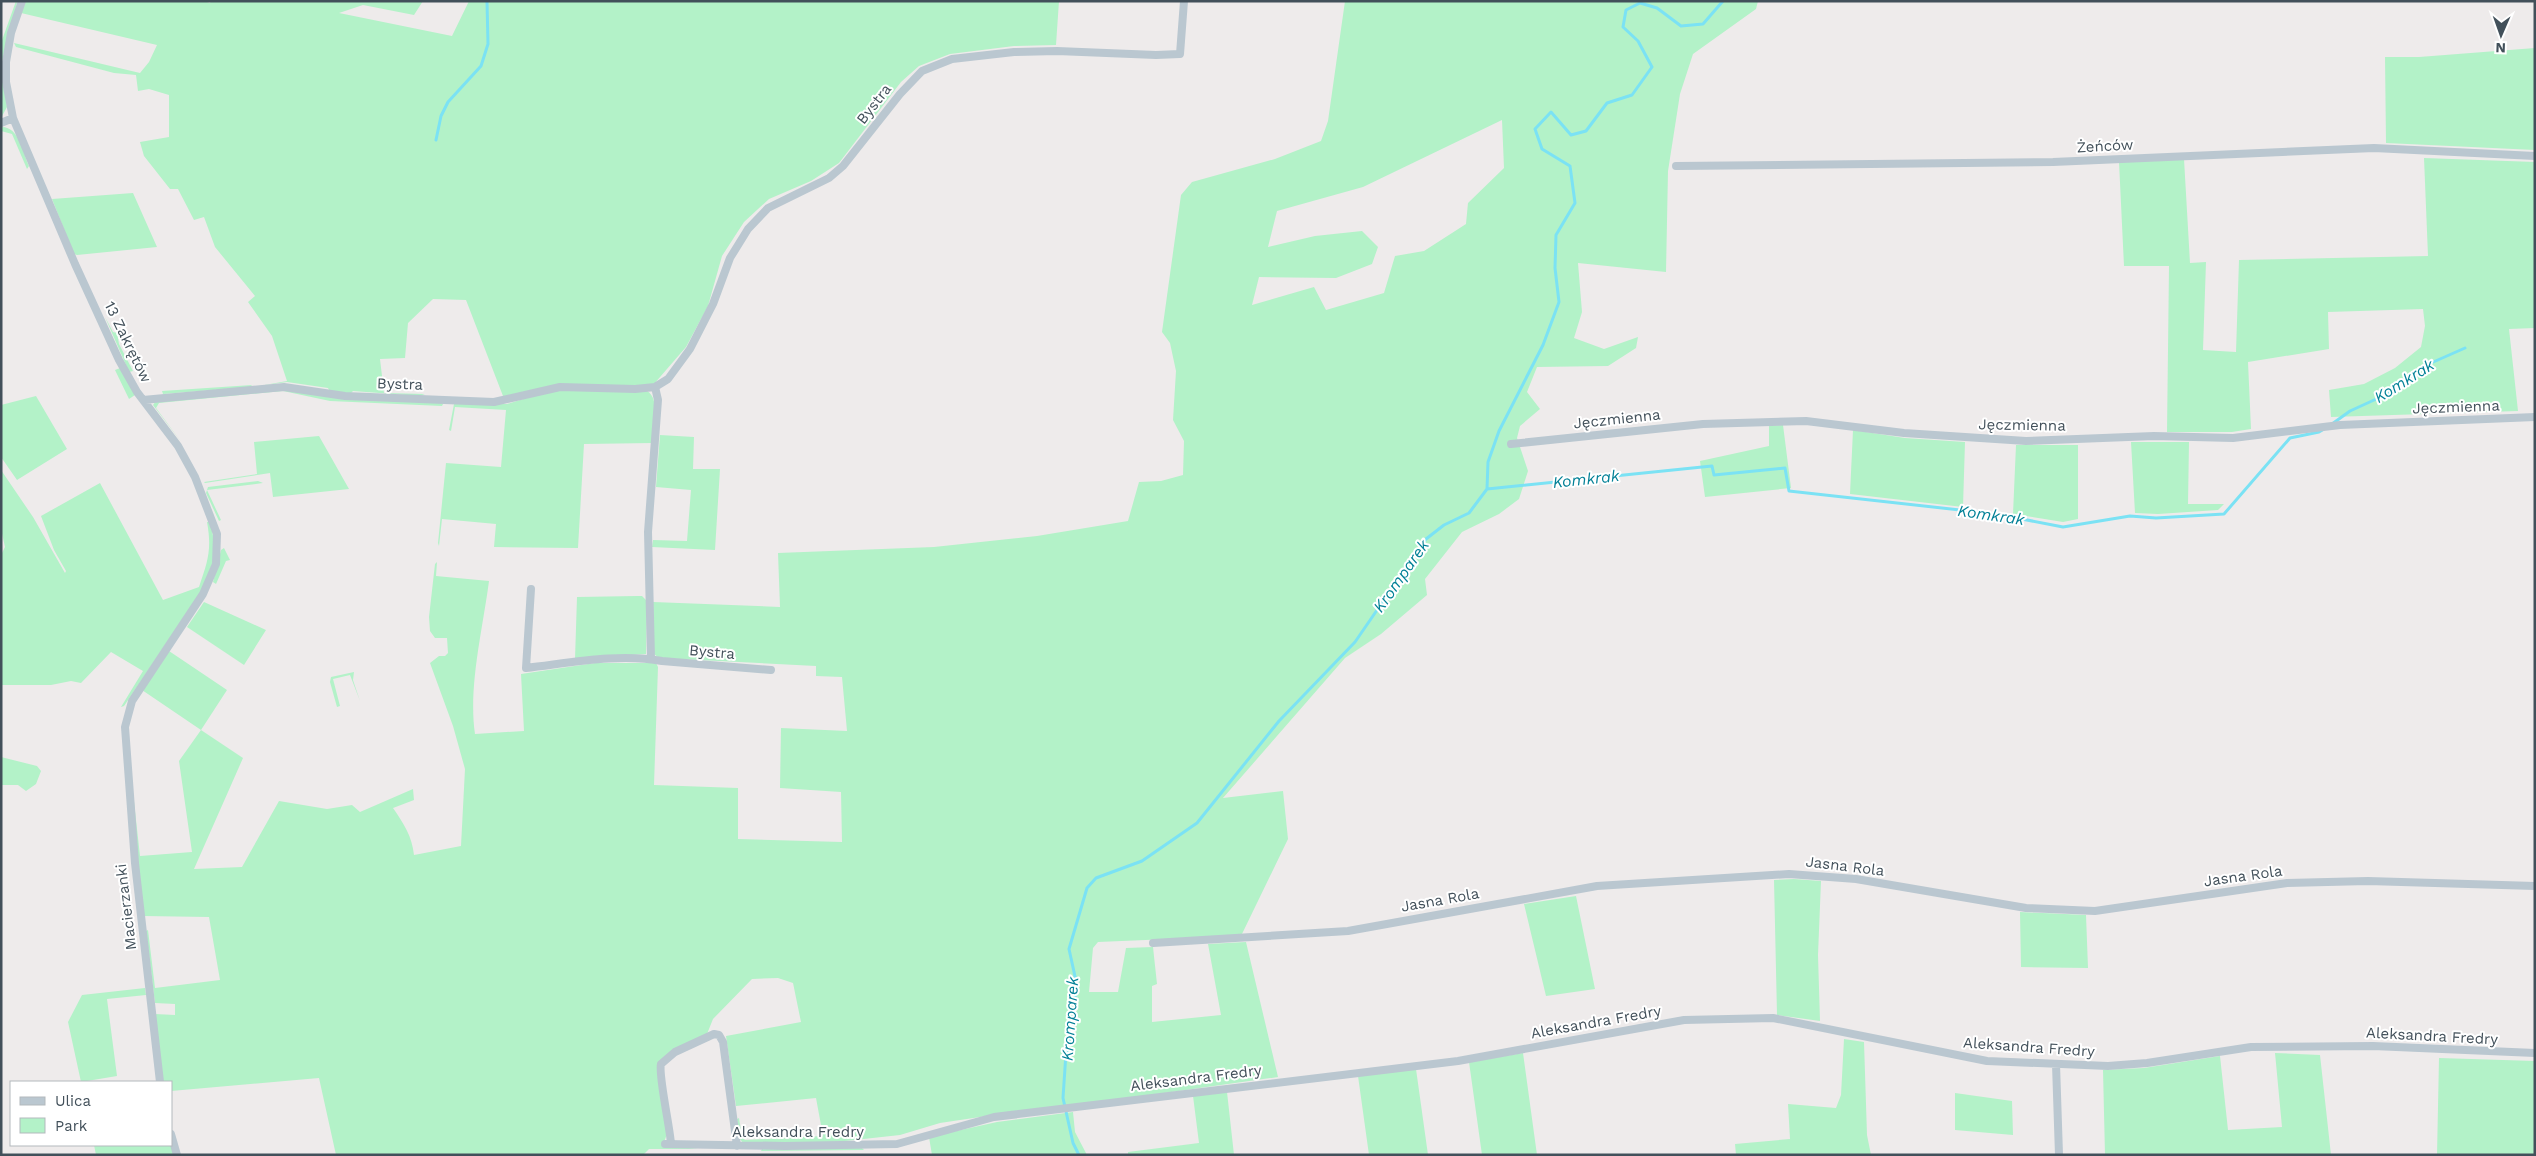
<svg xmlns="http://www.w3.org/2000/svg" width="2536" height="1156" font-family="'Work Sans',sans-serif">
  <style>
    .green { fill: #b3f2c8; fill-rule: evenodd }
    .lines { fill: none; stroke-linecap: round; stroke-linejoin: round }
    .stream { stroke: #7be2f4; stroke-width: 3 }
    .street { stroke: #bac7d0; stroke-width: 8 }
    .labels { text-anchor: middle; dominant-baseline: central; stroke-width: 4; stroke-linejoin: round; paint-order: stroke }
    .street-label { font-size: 15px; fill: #42505a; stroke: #fff }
    .water-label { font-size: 16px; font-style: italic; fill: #038197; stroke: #fff }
  </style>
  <rect width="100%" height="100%" fill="#eeebeb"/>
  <path class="green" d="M16,1l1,2 -15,58 5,46 -6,11v-75z
    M26,1h178l6,2 1,-2h212l-9,14 -51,-10 -24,8 113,23 17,-35h590l-3,44 -42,1 -64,8 -31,12 -18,16 -62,81 -28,18 -42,18 -25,23 -22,34 -14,50 -22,41 -32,37 -19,3 -75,-3 -54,14 -3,-2 -37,-96 -33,-1 -25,24 -3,35 -25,1 4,34 41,1 -6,2 -66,-5 -3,3 -20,-2 -2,-4 -41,-6 -28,4 28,-5 -15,-45 -24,-34 7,-6 -40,-49 -11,-30 -10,3 -16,-31h-8l-26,-33 -4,-14 29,-5v-42l-20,-6 -11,2 -2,-16 -22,-2 -98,-26 -2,-4 126,30 9,-11 8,-17 -136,-32z
    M1345,1h413l-2,8 -63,45 -13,40 -12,77 -2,101 -88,-9 4,49 -8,26 30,11 34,-12 -2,11 -28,18 -71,1 -10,25 13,17 -20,17 -3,12 11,33 -9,28 -20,15 -37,18 -37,47 2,16 -46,39 -36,24 -122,140 60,-7 5,48 -47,97 -143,6 -5,6 -4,44h29l8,-44 27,-1 4,37 -5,2v36l69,-7 -13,-71 38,-2 32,135 -219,31 -52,5 -67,10 -40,12 -64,7 -93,1 -3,-4 -3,-20 2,-1 3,19 3,3 78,-4 -7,-38 -80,8 -10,-70 75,-14 -8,-39 -15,-5 -26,1 -39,40 -6,15 -47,30 7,70 -4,11 35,4h-49l-6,6h-307l-17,-77 -148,13v-9h-9l-7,-68 20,1v-11l-20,-1 -9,-72 2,-1 7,58 65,-8 -11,-63 -66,-1 -12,-122 2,-1 7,63 52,-4 -13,-91 22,-31 -59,-40 27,-39 58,39 -26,40 42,28 -49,111 48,-2 37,-66 48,8 25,-4 8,7 53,-23 1,11 -21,8c11,16 19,28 21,47l47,-9 4,-77 -12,-43 -23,-63 9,-7h6l3,-3 -1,-15h-12l-5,-7 -1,-14 6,-53 2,-2 -1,14 53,5c-6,47 -21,106 -14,153l49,-3 -3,-57 74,-11h61l2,4 -4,118 84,3v51l104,3 -1,-50 -61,-4 1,-60 66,3 -5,-54 -26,-1v-10l-157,-8 -5,-4 -1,-52 127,5 -2,-54 156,-6 103,-11 91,-15 11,-39 22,-1 22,-6 1,-34 -11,-21 3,-49 -6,-28 -8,-11 19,-137 11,-13 83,-23 46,-18 7,-20zM1502,120l2,48 -36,35 -2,21 -42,27 -29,5 -11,37 -58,17 -12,-23 -62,18 7,-28 77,1 36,-14 6,-17 -16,-16 -47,5 -47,11 9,-36 86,-24z
    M2535,48v102l-149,-7 -1,-86h34z
    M1,127c18,-1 22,26 28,39l-2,3 -15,-35 -11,-3z
    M2424,158l111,4v166l-26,1 9,82 -187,6 -2,-27 35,-6 31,-16 26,-21 4,-21 -2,-17 -95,3 1,37 -81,13 3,67 -19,3h-65l2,-166h-45l-5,-104 65,-3 6,104 16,-1 -3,88 33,2 3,-92 189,-4z
    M133,193l24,54 -80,8 -3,-1 -22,-55z
    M105,317l8,15 4,1 2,11 14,27 -4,1z
    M120,368l15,27 -6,4 -14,-29z
    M252,385l-2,2 -87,7 -1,-3z
    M282,390l160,13 1,1 -1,2 -112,-5 -47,-10 -124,12 -3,5 26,35 -29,-38 3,-4z
    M549,391h98c14,8 6,38 6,52l-69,1 -6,104 -84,-1 2,-23 -54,-5 -3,27 -1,-3 8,-80 55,4 5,-57 -51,-3 -4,24 -2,-1 5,-26h53z
    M36,396l31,53 -50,31 -16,-23v-52z
    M1783,425l8,63 -86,9 -5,-36 69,-15v-20z
    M1853,430l52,8 60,4 -2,65 -113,-13z
    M660,435l34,2 -1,32h27l-5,81 -63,-3 1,-7 34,1 4,-51 -35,-3z
    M319,436l30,53 -76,8 -3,-24 -65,10 -1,-1 53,-8 -3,-32z
    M2131,442h58l-1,62h36l-6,6 -60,4 -23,-1z
    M2016,445h62v74l-15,3 -50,-8z
    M1,470l32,47 32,56 1,-2 -12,-21 -13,-34 59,-33 63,117 36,-13c9,-26 13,-38 8,-65h3l4,18 -1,22 -12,30 -77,114 -3,1 22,-36 -32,-19 -30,31 -10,-2 -20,4h-50v-130l4,-8 -4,-18z
    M258,481l5,2 -56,7 14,30 -2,1 -13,-28 2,-6z
    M224,548l6,12 -4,1 -10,23 -3,-2 8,-32z
    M637,596h5l5,5 -1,53 -71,5 2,-62z
    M204,602l62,28 -22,35 -57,-38z
    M354,672l-1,8 7,21 -10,-26 -17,4 7,27 -3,1 -7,-25 1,-5z
    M1,757l36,9 4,5 -5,13 -10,7 -8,-6h-17z
    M1794,879l27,2 -3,74 2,66 -43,-6 -3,-135z
    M1576,896l19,93 -49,7 -22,-92z
    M2020,912l66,3 2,53 -67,-1z
    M145,988l1,7 -39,4 10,77 -36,6 -13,-60 14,-27z
    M1844,1039l20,3 3,93 4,20h-135l-1,-11 55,-5 -2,-35 48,4 5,-13z
    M1523,1053l14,102h-55l-13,-93z
    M2275,1053l45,2 11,100h-226l-2,-85 41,-2 76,-12 8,74 54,-3z
    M2439,1058l96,3v94h-98z
    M1416,1069l12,86h-59l-11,-79z
    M1227,1092l7,63h-106v-3l71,-9 -6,-47z
    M1955,1093l57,8 1,34 -58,-5z
    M1073,1112l2,20 12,23h-155l-3,-18 68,-15z
    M94,1145h77l3,10h-78z
    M861,1147l3,3 -103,1 1,-2z"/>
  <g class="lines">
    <path class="stream" d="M436,140l5,-24 7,-14 33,-36 7,-22 -1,-43
      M2332,424l18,-13 46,-21 26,-23 43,-19
      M1487,489l225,-23 2,9 71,-7 4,23 207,23 67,13 67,-11 26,2 68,-4 66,-76 29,-6 5,-3
      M1079,1155l-6,-12 -10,-45 3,-45 8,-33 2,-39 -7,-32 18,-61 9,-10 46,-17 55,-38 82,-102 76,-79 71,-103 18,-14 25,-12 18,-24 1,-27 11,-31 44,-86 16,-43 -4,-34 1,-33 19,-32 -5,-37 -28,-17 -7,-20 16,-17 20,23 15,-4 21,-28 25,-8 20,-28 -14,-26 -15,-14 3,-17 14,-7 17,5 24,18 22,-2 20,-23"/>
    <path class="street" d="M22,1l-11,32 -5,29v20l7,36 62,146 44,96 18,32 41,54 17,31 22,57 -1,30 -13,30 -71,107 -7,26 10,136 25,219
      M1,123l12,-5
      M1676,166l377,-4 321,-14 161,8
      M143,400l141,-13 61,9 149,6 66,-15 75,2 20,-2 13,-8 22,-30 23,-45 17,-46 18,-29 20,-21 61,-30 14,-12 57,-72 22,-23 30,-12 62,-7 43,-1 99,4 24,-1 4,-53
      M1511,444l192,-20 103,-3 98,12 122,8 128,-5 79,2 107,-13 195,-8
      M531,589l-5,79c44,-5 92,-15 136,-7l109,9
      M651,658l-3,-126 10,-132 -3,-13
      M1153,943l195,-12 249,-45 192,-12 67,5 170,29 69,3 192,-28 81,-2 167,5
      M2056,1064l3,91
      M171,1134l6,21
      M665,1144l120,2 112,-2 97,-27 464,-56 226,-41 89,-2 214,43 121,5 39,-3 104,-16 122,-1 162,7
      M671,1144c-1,-17 -13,-70 -10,-80l14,-12 39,-18 5,1 4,7 14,104"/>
  </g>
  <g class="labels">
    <g class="street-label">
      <text transform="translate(874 104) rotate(-52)">Bystra</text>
      <text transform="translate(2105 146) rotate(-3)">Żeńców</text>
      <text transform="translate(128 342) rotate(64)">13 Zakrętów</text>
      <text transform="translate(400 384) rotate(2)">Bystra</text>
      <text transform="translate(2456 407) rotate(-2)">Jęczmienna</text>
      <text transform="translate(1617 419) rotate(-6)">Jęczmienna</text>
      <text transform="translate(2022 425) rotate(1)">Jęczmienna</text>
      <text transform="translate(712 652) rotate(5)">Bystra</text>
      <text transform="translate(1845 866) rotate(7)">Jasna Rola</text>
      <text transform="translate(2243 876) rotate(-8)">Jasna Rola</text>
      <text transform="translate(1440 900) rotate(-10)">Jasna Rola</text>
      <text transform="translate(126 907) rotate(-97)">Macierzanki</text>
      <text transform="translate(1596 1022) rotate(-10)">Aleksandra Fredry</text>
      <text transform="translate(2432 1036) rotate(3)">Aleksandra Fredry</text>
      <text transform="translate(2029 1047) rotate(4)">Aleksandra Fredry</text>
      <text transform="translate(1196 1078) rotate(-7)">Aleksandra Fredry</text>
      <text x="798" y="1132">Aleksandra Fredry</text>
    </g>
    <g class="water-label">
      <text transform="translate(2404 381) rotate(-32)">Komkrak</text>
      <text transform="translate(1586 479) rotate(-6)">Komkrak</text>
      <text transform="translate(1991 515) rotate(8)">Komkrak</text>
      <text transform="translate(1401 576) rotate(-55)">Kromparek</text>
      <text transform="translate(1070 1019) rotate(-86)">Kromparek</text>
    </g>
  </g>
  <rect width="2536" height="1156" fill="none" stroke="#42505a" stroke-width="5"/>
  <rect x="10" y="1081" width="162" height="65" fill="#ffffff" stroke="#b3b9bd"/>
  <rect x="20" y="1097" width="25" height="8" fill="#bac7d0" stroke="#b3b9bd"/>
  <text x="55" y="1106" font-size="15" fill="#42505a">Ulica</text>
  <rect x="20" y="1118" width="25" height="15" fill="#b3f2c8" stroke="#b3b9bd"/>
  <text x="55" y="1131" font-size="15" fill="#42505a">Park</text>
  <g transform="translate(2501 35) rotate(182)" stroke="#ffffff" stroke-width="4" paint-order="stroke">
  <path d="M0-4L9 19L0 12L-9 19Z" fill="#42505a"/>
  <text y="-8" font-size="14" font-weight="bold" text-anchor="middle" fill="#42505a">N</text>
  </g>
</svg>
